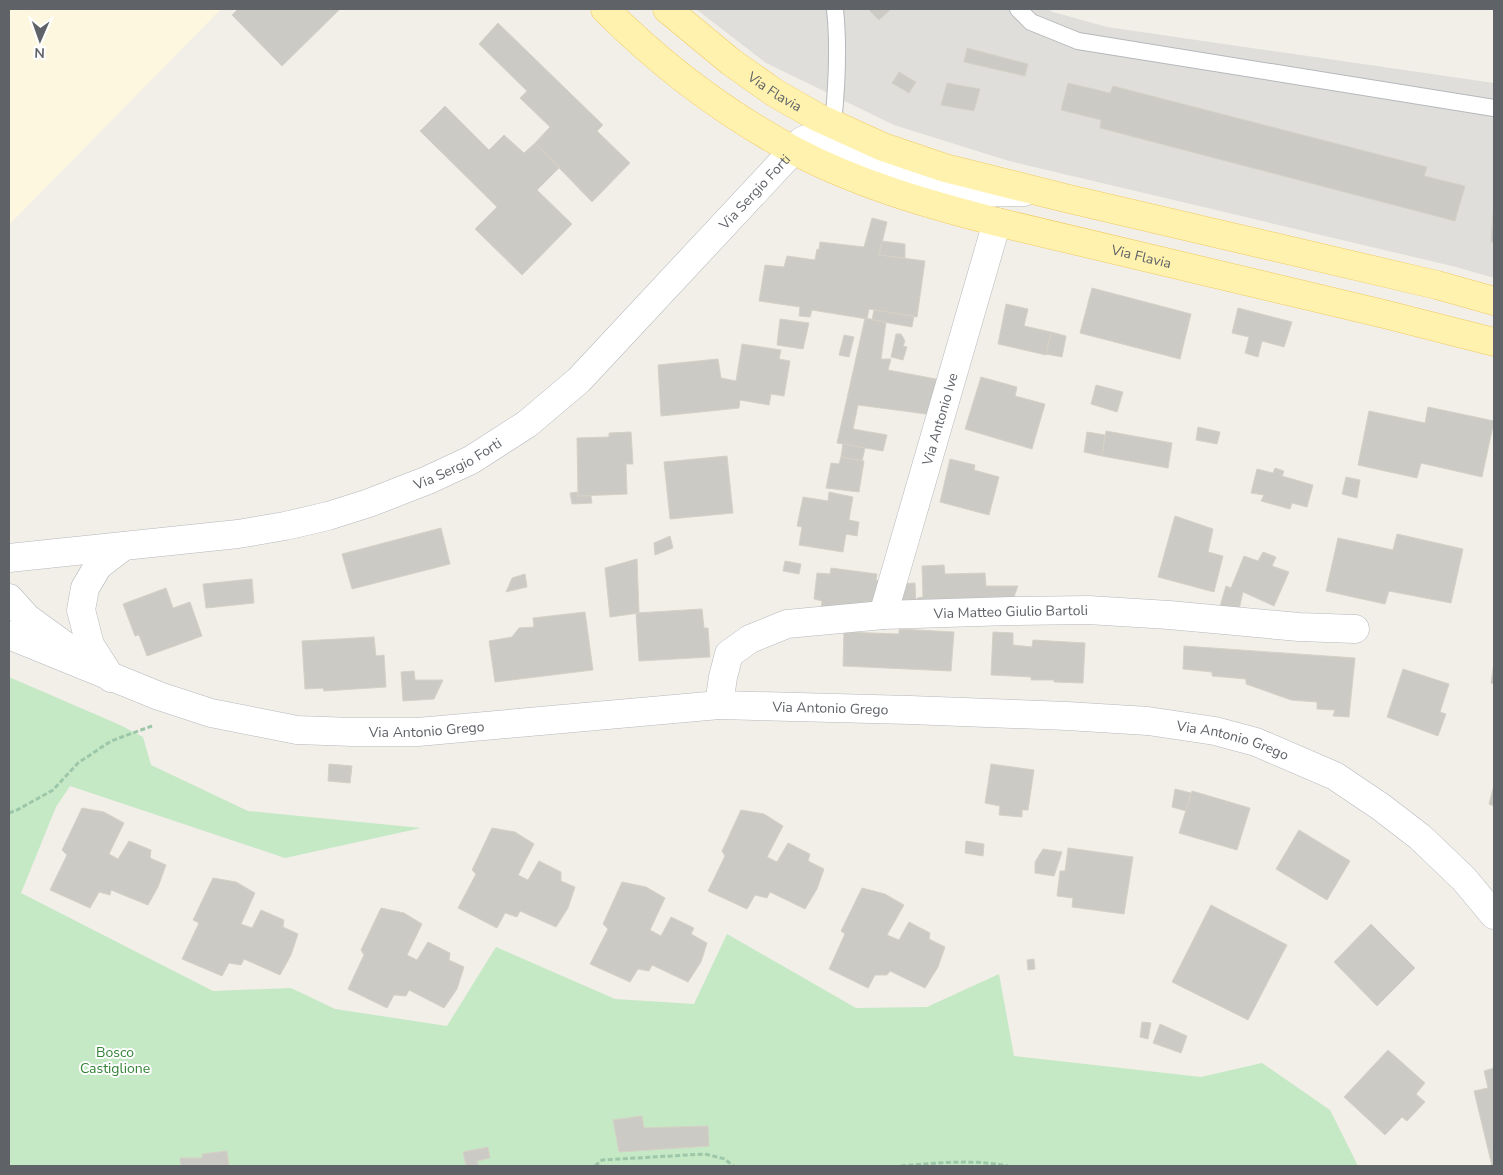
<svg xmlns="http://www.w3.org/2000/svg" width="1503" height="1175" font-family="'Nunito Sans',sans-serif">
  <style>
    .commercial { fill: #fef7e0 }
    .industrial { fill: #e0deda }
    .green { fill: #c5e8c5 }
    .building { fill: #cccac5; stroke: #d6d1c6 }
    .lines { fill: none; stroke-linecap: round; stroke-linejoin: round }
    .service-casing { stroke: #b5b8bc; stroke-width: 18 }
    .minor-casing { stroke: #b5b8bc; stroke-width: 29 }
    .primary-casing { stroke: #f2c960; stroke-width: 29 }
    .path { stroke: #9cc7a9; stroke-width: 3; stroke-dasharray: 5 2.5; stroke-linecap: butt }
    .service { stroke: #fff; stroke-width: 16 }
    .minor { stroke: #fff; stroke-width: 28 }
    .primary { stroke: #fff2af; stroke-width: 28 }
    .labels { text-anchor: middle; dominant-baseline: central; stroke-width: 4; stroke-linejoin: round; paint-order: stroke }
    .street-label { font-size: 14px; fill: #5f6368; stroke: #fff }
    .park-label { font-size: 14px; fill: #348238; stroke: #fff }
  </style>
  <rect width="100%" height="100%" fill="#f1efe8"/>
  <path class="commercial" d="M9,9h212l-212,216z"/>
  <path class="industrial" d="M696,9h352l5,3 54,15 387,56v195l-38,-11 -447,-106 -115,-36 -128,-62z"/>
  <path class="green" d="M9,677l111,48 23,12 8,28 97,46 173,17 -136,30 -215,-72 -14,21 -35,86 192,98 78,-3 44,21 112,17 49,-79 119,52 79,5 33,-70 129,74 71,-1 72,-33 15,82 187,21 61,-14 68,47 28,56h-1349z"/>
  <path class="building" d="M238,9h102l-58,57 -50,-51z
    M868,9h23l-12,11z
    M498,23l105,102 -6,6 33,32 -38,39 -57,-59 15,-16 -30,-29 7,-7 -48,-47z
    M967,48l61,16 -3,12 -61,-14z
    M899,72l17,10 -7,11 -17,-10z
    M947,83l33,6 -6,22 -33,-6z
    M1068,83l42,10 3,-7 314,81 -3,9 41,10 -10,35 -355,-93 1,-8 -40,-10z
    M445,106l44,44 15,-15 20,18 11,-10 25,24 -23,23 35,34 -50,51 -47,-46 22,-22 -77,-76z
    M1494,202v40h-3z
    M872,218l15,4 -8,33 46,6 -8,56 -48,-8 -2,10 -55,-9 -2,7 -11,-1 1,-9 -41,-6 6,-36 19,2 3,-11 28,4 2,-11 2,1 1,-8 44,5z
    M882,241l23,3v14l-26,-3z
    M1092,288l99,26 -11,45 -100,-26z
    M1006,304l22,5 -4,17 27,6 -5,23 -48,-11z
    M1238,308l54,14 -8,25 -22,-6 -4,16 -13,-4 4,-16 -17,-4z
    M874,310l40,6 -2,11 -40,-7z
    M865,318l21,4 -5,37h10l-3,11 53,10 -7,35 -76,-10 -5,24 34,6 -4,16 -46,-8z
    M780,319l29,4 -6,26 -26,-4z
    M1051,332l15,4 -4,21 -16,-3z
    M896,334h5l4,7 -2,5 4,1 -4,13 -12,-3z
    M844,335l10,2 -5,20 -10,-2z
    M742,344l39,6 -2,9 11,2 -6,35 -13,-2 -2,11 -29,-5 -1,8 -78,8 -3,-51 60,-6 3,19 15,3z
    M981,377l36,10 -2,9 30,8 -13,45 -67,-20z
    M1096,385l27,7 -6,20 -26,-8z
    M1428,407l66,14 -12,56 -61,-14 -4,15 -59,-13 11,-54 56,12z
    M1198,427l22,5 -3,12 -21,-4z
    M1106,431l66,12 -4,25 -66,-12z
    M631,432l2,32h-7l1,30 -49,2 -1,-58 32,-1v-4z
    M1087,432l18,3 -3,21 -18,-4z
    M843,444l22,4 -3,13 -21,-4z
    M727,456l6,57 -63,6 -6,-57z
    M841,457l23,4 -5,31 -33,-4 5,-25 8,1z
    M950,459l25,6 -1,5 25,7 -10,38 -49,-13z
    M1275,468l9,3 -2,5 31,9 -6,22 -15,-4 -2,6 -29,-8 3,-6 -13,-2 6,-24 16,4z
    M1346,477l14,3 -3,18 -15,-4z
    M578,492v4h13l1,7 -20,1 -2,-11z
    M829,492l24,5 -4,23 10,2 -2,14 -11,-2 -3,18 -44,-7 3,-18 -5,-1 6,-29 25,4z
    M1175,516l38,13 -5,23 15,4 -9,36 -56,-15z
    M441,528l9,36 -98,25 -10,-35z
    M1397,534l66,15 -12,54 -62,-12 -4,13 -59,-13 12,-53 55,12z
    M670,536l3,12 -18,7 -1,-12z
    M1263,552l13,5 -4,9 17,6 -15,34 -31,-14 -5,22 -20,-1 8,-27 5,2 13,-32 14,5z
    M637,559l2,54 -29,4 -5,-49z
    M785,561l16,3 -2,10 -16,-3z
    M944,565l1,9 40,-1 1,13h32l-6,16 -94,4 -1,-8 6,-1 -1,-31z
    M831,568l46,6 -1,6 3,1 -2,25 -56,4 1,-9 -8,-2 3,-26 13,1z
    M525,574l2,13 -21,5 6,-14z
    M252,579l2,24 -48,5 -3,-24z
    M915,583l1,22 -22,2 7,-23z
    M166,588l7,20 17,-6 12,34 -55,20 -8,-21 -4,1 -12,-32z
    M702,609l2,19h4l2,29 -71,4 -3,-48z
    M585,612l8,58 -98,12 -6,-41 23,-4 7,-9 15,-1 -1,-9z
    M899,629l55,3 -3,39 -108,-5 1,-34 55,2z
    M993,632l20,1v12l19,2 1,-7 52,3 -2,40 -29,-1v-2h-23v-3l-40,-2z
    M374,637l2,19 8,-1 2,32 -62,4 -1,-3 -18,1 -3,-48z
    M1184,646l171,12 -6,59 -16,-1 2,-6 -18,-1v-7l-26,-2 -45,-16v-5l-34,-3v-4l-29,-3z
    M1494,663v21l-3,-1z
    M1403,669l46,15 -9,28 6,2 -8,22 -51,-19z
    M414,671l1,9h28l-9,19 -31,2 -2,-29z
    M329,764l23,2 -2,17 -22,-2z
    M991,764l43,6 -6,40h-6v7l-23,-2 1,-9 -15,-3z
    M1494,785v21l-5,-2z
    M1175,789l16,4 -5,18 -14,-4z
    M1192,791l58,17 -13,42 -58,-17z
    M82,808l22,4 20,11 -15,31 9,5 11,-18 22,9 -1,8 16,7 -8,22 -10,18 -37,-15 -1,5 -11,-3 -9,16 -40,-18 17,-35 -5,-5z
    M741,810l23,4 19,12 -16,31 10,5 11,-19 22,11 -2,7 16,8 -7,20 -12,20 -35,-17 -3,6 -12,-3 -8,14 -39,-18 17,-35 -3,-5z
    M492,828l23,4 19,12 -16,31 10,5 11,-19 22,11v9l14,6 -7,21 -12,19 -36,-16 -3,6 -12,-4 -8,15 -39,-20 18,-34 -4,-4z
    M1299,830l51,31 -23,39 -51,-31z
    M966,841l18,3 -1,12 -18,-3z
    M1068,848l65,9 -9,57 -52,-7 1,-9 -16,-2 3,-25h5z
    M1043,849l19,3 -8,24 -19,-3v-11z
    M213,878l23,4 19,11 -14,31 11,4 9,-18 23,10 -1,7 15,7 -7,21 -11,20 -36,-16 -3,6 -12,-2 -7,13 -40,-17 17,-36 -6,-3z
    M622,882l24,5 19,11 -15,32 11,6 10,-19 23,11 -3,6 16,9 -6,19 -13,20 -36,-17 -3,6 -11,-2 -8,13 -40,-18 18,-35 -5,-5z
    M862,888l23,6 19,11 -17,30 12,5 10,-18 21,11 -1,6 16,8 -7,20 -13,21 -35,-17 -3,4h-12l-7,13 -39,-19 16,-35 -4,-3z
    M1211,905l76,40 -39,75 -76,-38z
    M381,908l23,5 18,11 -15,31 10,5 11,-18 22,11 -1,7 15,7 -7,22 -13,19 -35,-18 -3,6 -12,-1 -7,13 -39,-19 16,-34 -3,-5z
    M1371,924l44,44 -38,38 -43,-44z
    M1034,959l1,10 -7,1 -1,-10z
    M1142,1022l9,1 -3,16 -8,-2z
    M1160,1024l27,12 -6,17 -28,-10z
    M1388,1050l37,33 -9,11 9,8 -18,19 -5,-4 -17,18 -41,-38z
    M1494,1068v98h-2l-18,-75 14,-3 -4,-17z
    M642,1116l2,12 64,-2 1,20 -90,6 -6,-32z
    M488,1147l2,11 -13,3 2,5h-13l-3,-14z
    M227,1151l2,15h-48l-1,-8h22v-4z"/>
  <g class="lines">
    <defs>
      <path id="service" d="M1018,9l13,13 47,19 416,67
        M833,124c4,-39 6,-77 2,-115"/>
      <g id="minor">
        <path id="s1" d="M9,558l229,-24 47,-8 43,-10 41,-13 59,-23 43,-20 56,-36 52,-44 223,-239c18,-11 43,11 60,18 29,12 62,26 94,31 22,4 46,2 68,2"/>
        <path d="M9,598l18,20 40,29"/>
        <path id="s2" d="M883,615l114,-393"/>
        <path id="s3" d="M9,635l150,61 52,17 86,17 56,2h65l301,-27 191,5 157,6 81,5 67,10 41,11 79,34 46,31 39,30 44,42 30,36"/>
        <path d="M111,678l-21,-33 -9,-35 4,-22 13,-22 26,-20"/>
        <path id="s4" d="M719,705l4,-28 6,-23 21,-15 37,-15 96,-9 128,-4 77,-1 81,5 130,12 56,2"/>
      </g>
      <g id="primary">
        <path id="s5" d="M605,9c55,55 119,104 188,141 64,34 134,54 204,72l387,92 110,28"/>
        <path id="s6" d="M667,9l64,53 44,31 42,24 66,30 62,21 120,30 372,87 57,16"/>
      </g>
    </defs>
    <use href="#service" class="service-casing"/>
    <use href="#minor" class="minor-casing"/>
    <use href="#primary" class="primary-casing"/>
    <path class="path" d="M9,813l8,-3 36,-20 25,-27 33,-22 41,-15
      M595,1166l7,-6 103,-6 20,5 8,7
      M901,1166c35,-3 72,-7 107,0"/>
    <use href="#service" class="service"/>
    <use href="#minor" class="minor"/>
    <use href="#primary" class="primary"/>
  </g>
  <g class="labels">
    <g class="street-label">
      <text stroke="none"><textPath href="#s6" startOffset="136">Via Flavia</textPath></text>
      <text stroke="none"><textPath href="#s1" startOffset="868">Via Sergio Forti</textPath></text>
      <text stroke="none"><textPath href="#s5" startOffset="601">Via Flavia</textPath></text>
      <text stroke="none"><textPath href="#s2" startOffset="204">Via Antonio Ive</textPath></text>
      <text stroke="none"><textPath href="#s1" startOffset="462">Via Sergio Forti</textPath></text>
      <text stroke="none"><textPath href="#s4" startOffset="342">Via Matteo Giulio Bartoli</textPath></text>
      <text stroke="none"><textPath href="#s3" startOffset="839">Via Antonio Grego</textPath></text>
      <text stroke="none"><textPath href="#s3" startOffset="434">Via Antonio Grego</textPath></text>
      <text stroke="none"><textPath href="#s3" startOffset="1244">Via Antonio Grego</textPath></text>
    </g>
    <g class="park-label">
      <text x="115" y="1052">Bosco<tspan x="115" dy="16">Castiglione</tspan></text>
    </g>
  </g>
  <rect width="1503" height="1175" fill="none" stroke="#5f6368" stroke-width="20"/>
  <g transform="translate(40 40) rotate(182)" stroke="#ffffff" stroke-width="4" paint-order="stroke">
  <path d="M0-4L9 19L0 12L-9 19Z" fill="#5f6368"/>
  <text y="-8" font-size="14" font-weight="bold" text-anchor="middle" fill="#5f6368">N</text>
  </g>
</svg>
